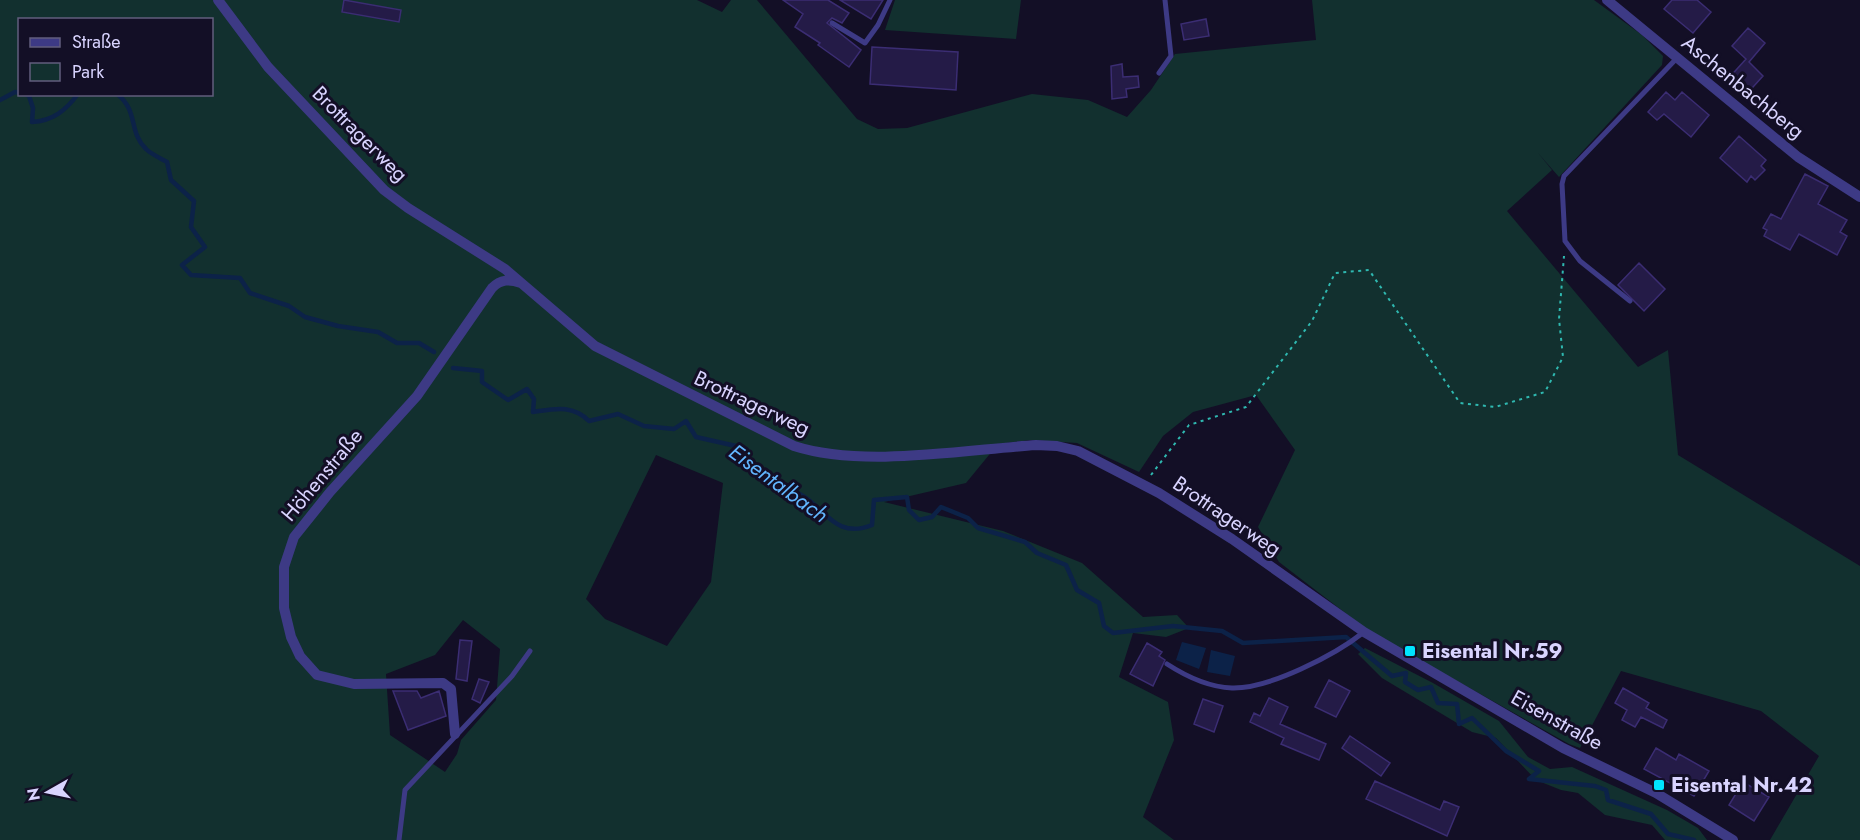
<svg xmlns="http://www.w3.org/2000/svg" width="1860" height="840" font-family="Jost,sans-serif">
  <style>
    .green { fill: #12302f; fill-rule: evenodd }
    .water { fill: #0c2248 }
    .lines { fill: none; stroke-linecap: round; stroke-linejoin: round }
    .stream { stroke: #0c2248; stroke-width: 4.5 }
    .building { fill: #241b47; stroke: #3b2d73; stroke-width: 1.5 }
    .path { stroke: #2fb8b0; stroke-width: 2; stroke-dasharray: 3 4.5; stroke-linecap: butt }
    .lane { stroke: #3d3a85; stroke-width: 5 }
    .street { stroke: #3d3a85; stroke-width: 10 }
    .poi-dot { fill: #00e5ff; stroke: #130f26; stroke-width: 2 }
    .labels { text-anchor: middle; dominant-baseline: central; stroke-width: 6; stroke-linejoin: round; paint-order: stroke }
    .street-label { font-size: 21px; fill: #d9d4ff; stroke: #130f26 }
    .poi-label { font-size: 21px; font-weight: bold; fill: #d9d4ff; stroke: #130f26; text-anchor: start }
    .water-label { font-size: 22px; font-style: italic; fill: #62b6ff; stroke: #130f26 }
  </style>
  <rect width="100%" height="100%" fill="#130f26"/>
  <path class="green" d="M0,0h697l25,12 9,-12h26l100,119 21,10 29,-1 125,-34 56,6 39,17 24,-27 24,-36 141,-14 -4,-40h282l48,35 21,21 -1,9 -103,112 -21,-24 14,17 -45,41 131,156 30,-17 10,105 182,111v274h-90l49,-84 -58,-45 -140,-40 -41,77 -11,-4 -199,-112 -91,-70 -21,-35 37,-77 -39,-55 -63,17 -30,24 -24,36 -62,-29 -46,-3 -33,4 -32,39 -82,19 119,29 79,32 61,54 34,-2 12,13 -23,9 -33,-4 -14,44 49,25 6,38 -31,77 31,23h-1174zM20,20h192v74h-192zM656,455l67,28 -12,99 -44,64 -62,-27 -19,-20zM463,620l37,29 -4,51 -35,40 -4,14 -12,18 -55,-37 -4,-61 49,-19z
    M895,0h126l-5,39 -131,-9z
    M1365,648l68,35 66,38 29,36 22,12 22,-2 95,43 31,18 9,12h-42l-13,-15 -47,-10 -27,-22 -17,-3 -25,-10 -40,-42 -24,-6 -90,-54 -24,-24z"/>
  <path class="water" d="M1182,642l24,6 -7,21 -23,-9z
    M1211,650l24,6 -5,20 -23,-4z"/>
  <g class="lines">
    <path class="stream" d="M25,94l4,2 4,12 -1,14c21,-1 34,-12 46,-28
      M117,94c22,17 11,38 29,55 5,5 14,9 21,13l4,18 23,21 -3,26 14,20 -23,18 9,10 49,3 10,15 39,13 16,11 33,9 40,6 19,11h22l15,9
      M0,100l15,-8 5,1
      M453,368l29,3v11l26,18 19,-11 7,10 -1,13c21,-3 39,-8 56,9l29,-7 26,12 30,3 12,-8 10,16 40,9 21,25 15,6 11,12c39,4 45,54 89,36l2,-25 33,-3 2,13 10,10 13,-3 9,-10 27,11 10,10 47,14 12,11 29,12 11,25 22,13 5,23 9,7 60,-7 49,5 21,12 103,-6 46,39 14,-3 -1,9 13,8 13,-3 7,16 19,1 2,20 13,-6 34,33 33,20 -10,8 66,7 11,4 2,10 43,14 17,20 26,6"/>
  </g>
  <path class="building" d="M344,0l57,10 -2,12 -57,-10z
    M783,0h45l21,13 -7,10 -10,-5 -5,5 34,27 -12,17 -31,-22 2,-2 -25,-16 8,-13z
    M840,0h43l-12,19z
    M1672,0h25l14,12 -18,21 -29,-24z
    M1206,19l3,17 -25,4 -3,-16z
    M1748,28l17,15 -16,19 14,14 -19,21 -17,-17 19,-21 -14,-13z
    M872,47l86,5 -2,38 -86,-6z
    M1122,64l1,13 15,-1 1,11 -13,2 1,8 -15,2 -1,-33z
    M1666,92l9,8 7,-8 27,23 -18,22 -27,-23 -7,6 -9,-8z
    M1739,136l27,24 -5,6 4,4 -10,10 -4,-4 -4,6 -27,-24z
    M1805,174l23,12 -10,18 29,16 -7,12 7,4 -10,19 -38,-21 -9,16 -26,-14 3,-6 -4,-2 8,-14 10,5z
    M1639,263l26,26 -21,22 -26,-26z
    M460,640l12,1 -5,40 -11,-2z
    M1147,643l15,9 -3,4 6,4 -12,26 -23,-12z
    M479,679l10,3 -9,21 -8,-4z
    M1329,680l21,11 -14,26 -21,-10z
    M1623,688l26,15 -3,5 21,12 -4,8 -22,-11 -6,10 -13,-7 5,-10 -12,-7z
    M393,691h24l4,7 18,-7 7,25 -38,14z
    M1269,698l19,9 -8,17 46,20 -7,16 -38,-16 3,-6 -34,-16 4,-9 6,3z
    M1203,699l20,7 -9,26 -20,-8z
    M1350,736l40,27 -9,13 -39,-28z
    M1656,748l20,12 3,-6 30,17 -15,25 -50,-27z
    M1375,781l65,29 4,-9 15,6 -12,29 -81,-37z
    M1743,782l26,15 -15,24 -25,-16z"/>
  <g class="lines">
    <path class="path" d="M1151,475l38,-50 57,-18 66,-86 23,-48 34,-3 91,133 35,4 50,-15 18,-35 -4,-38 5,-63"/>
    <path class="lane" d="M832,23l33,20 13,-18 12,-25
      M1159,73l12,-17 -6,-56
      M1630,301l-50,-40 -15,-20 -3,-57 2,-8 113,-118
      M1167,664c20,13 41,23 65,24 37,1 103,-33 132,-56
      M399,840l6,-50 107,-114 18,-25"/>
    <path class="street" d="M218,0l50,67 116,123 24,18 97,61 90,77 199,100c68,22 169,4 242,-1l21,1 21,5 81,42 73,46 132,93 199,116 93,45 77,47
      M1607,0l191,157 62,40
      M455,734l-4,-45 -8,-6 -89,1 -37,-9 -17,-19 -9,-19 -7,-29v-41l10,-30 36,-45 87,-96 75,-108c9,-9 17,-9 29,-5"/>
  </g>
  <g class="poi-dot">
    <rect x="1404" y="645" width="12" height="12" rx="3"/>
    <rect x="1653" y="779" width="12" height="12" rx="3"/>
  </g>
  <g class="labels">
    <g class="street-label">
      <text transform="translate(1743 87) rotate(39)">Aschenbachberg</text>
      <text transform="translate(360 134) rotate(45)">Brottragerweg</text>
      <text transform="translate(752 403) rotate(25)">Brottragerweg</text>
      <text transform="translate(322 475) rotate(-50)">Höhenstraße</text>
      <text transform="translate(1227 516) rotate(34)">Brottragerweg</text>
      <text transform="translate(1557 720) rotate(29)">Eisenstraße</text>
    </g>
    <g class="poi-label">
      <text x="1422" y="651">Eisental Nr.59</text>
      <text x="1671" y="785">Eisental Nr.42</text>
    </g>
    <g class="water-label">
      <text transform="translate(779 483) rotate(36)">Eisentalbach</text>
    </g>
  </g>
  <rect x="18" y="18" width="195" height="78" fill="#130f26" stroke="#625e7d" stroke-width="1.5"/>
  <rect x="30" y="38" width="30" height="9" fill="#3d3a85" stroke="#625e7d" stroke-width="1.5"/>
  <text x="72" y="48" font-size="18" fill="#d9d4ff">Straße</text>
  <rect x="30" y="63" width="30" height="18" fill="#12302f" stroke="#625e7d" stroke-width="1.5"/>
  <text x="72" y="78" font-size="18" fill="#d9d4ff">Park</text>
  <g transform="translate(48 792) rotate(261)" stroke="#130f26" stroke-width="4.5" paint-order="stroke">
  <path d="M0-4.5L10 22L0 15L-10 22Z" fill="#d9d4ff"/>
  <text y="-9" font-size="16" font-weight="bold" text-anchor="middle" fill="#d9d4ff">N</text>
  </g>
</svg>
